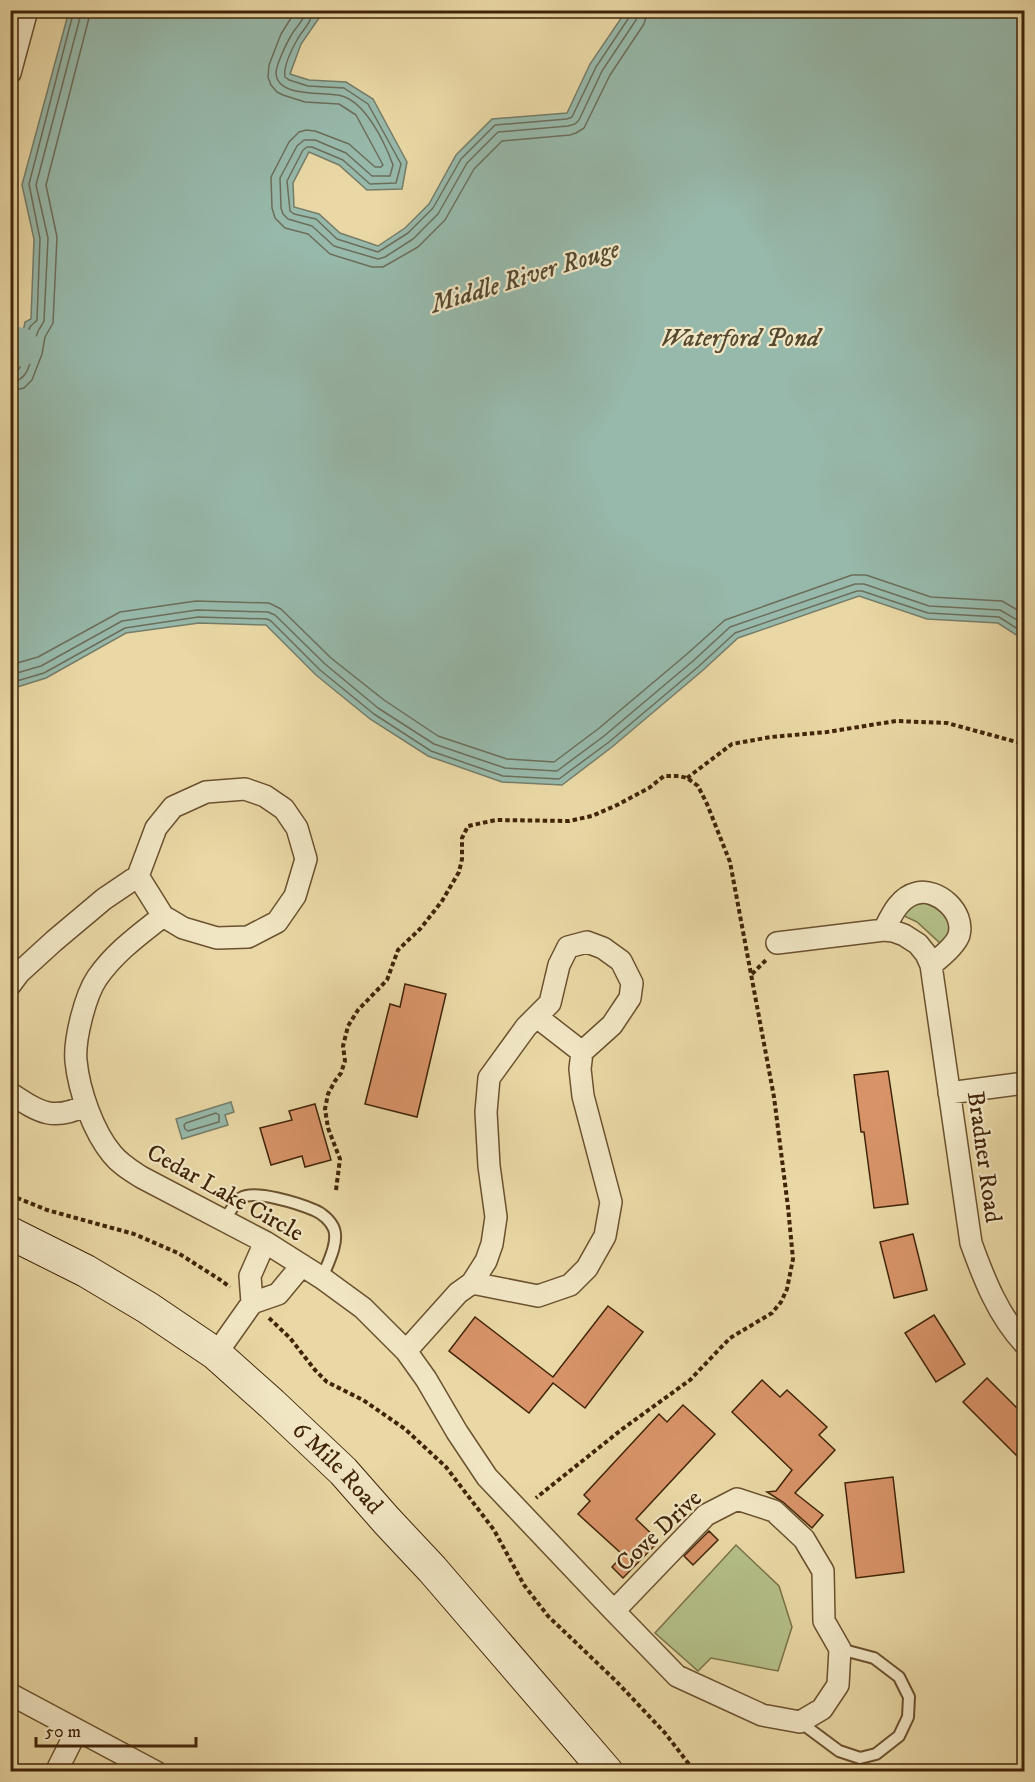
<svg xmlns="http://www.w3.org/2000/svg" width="1035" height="1782" font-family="'IM FELL DW Pica',serif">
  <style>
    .green { fill: #b4bf88; stroke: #7a7248; stroke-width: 1.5 }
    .water { fill: #97b9ab; stroke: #757d6a; stroke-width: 1.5 }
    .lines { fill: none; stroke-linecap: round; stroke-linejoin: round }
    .shore { stroke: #6c6e5a; stroke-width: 1.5 }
    .river { stroke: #97b9ab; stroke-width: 39 }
    .building { fill: #d89368; stroke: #412408; stroke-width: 1.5 }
    .lane-casing { stroke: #6b512f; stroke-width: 14 }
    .street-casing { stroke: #6b512f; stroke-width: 24 }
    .secondary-casing { stroke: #412408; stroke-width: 34 }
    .path { stroke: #412408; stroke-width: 4; stroke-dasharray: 4.5 3; stroke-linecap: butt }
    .lane { stroke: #f1e6c4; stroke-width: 10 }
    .street { stroke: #f1e6c4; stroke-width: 21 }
    .secondary { stroke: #f1e6c4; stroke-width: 32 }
    .labels { text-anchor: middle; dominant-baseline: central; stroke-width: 4.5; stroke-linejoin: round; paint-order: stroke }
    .street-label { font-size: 24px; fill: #412408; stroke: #f1e6c4 }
    .water-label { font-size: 26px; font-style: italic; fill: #564931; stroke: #f1e6c4 }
  </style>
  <rect width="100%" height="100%" fill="#e9d8a5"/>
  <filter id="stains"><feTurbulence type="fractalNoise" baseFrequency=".00333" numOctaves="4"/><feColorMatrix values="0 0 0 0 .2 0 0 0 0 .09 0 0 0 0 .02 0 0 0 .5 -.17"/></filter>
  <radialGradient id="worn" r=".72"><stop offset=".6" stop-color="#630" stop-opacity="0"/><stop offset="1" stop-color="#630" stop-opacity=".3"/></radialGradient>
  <path class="green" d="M925,903l11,5 13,11c1,10 1,19 -9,24l-23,-21 -13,-6c5,-9 10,-12 21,-13z
    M736,1545l43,41 13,41 -14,44 -67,-13 -13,13 -43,-38z"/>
  <path class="water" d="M69,11h249l1,7 -18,26 -11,30 19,6 37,2 27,17 34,63 -5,27 -35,1 -28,-25 -30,-13 -16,31 1,24 25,7 21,19 38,13 27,-18 24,-24 27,-49 36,-36 75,-6 23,-49 36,-53h398v629l-26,-17 -71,-4 -68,-23 -121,42 -36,33 -90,76 -50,38 -60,-3 -74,-26 -58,-37 -54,-44 -50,-50 -67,-2 -73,10 -80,45 -35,11 -1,-302 3,-5 -3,-6 10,-29 5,-25 6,-3 3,-80 -12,-54z
    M231,1102l3,10 -9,3 3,10 -46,14 -6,-20z"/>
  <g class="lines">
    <path class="shore" d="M296,10l-15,24 -12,31 -1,12 3,8 6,7 6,3 22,7 34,2 17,11 27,50 -2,2h-6l-26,-23 -34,-13 -9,-1 -7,2 -10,10 -18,35 1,31 3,10 10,10 23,6 22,20 42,13h11l35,-20 27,-27 29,-51 28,-28 68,-6 6,-2 8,-5 26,-53 34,-51 4,-14
      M305,10c0,10 -9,17 -13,24 -5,8 -16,31 -16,39 1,26 51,18 66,23 24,7 43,47 51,69l-3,11h-18l-26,-23 -31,-13h-11l-7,6 -17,32 1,30 2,6 5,5 24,7 22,20 44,13 7,-2 28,-18 25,-25 29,-51 31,-31 70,-6 7,-2 4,-4 23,-49 34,-51 2,-10
      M312,10c1,12 -10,20 -15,30 -5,9 -14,27 -12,37l4,3 19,6 36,2 24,16 33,60 -5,19 -26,1 -27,-24 -31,-13h-5l-4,3 -16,31 3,30 4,3 22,5 21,20 41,13 30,-19 25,-25 28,-49 34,-34 72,-6 5,-2 24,-50 34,-51 1,-6
      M10,375c18,-3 14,-38 20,-48 2,-3 5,-4 7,-7l3,-81 -11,-55 45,-174
      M10,382c24,-1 20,-32 27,-48 1,-5 5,-8 7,-13l4,-83 -12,-53 46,-175
      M10,391l14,-3 8,-8 10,-26 3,-17 8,-14 4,-86 -11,-52 45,-175
      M10,665l28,-8 82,-45 76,-11 73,2 12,6 50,49 53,42 54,36 69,23 47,3 44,-33 89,-75 38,-34 127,-45h14l65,22 71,4 22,13
      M10,675l31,-9 81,-45 75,-11 71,2 7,3 50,49 53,44 56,36 71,24 52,3 47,-35 89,-75 37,-34 125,-43h9l65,22 71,4 24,14
      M10,683l34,-10 81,-45 73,-11 69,2 4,2 49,49 54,44 57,37 72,25 56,3 50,-37 89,-75 37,-34 122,-42h5l66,22 71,4 25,16
      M216,1113l3,2v7l-31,9 -3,-2 -1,-4 2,-2z"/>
    <path class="river" d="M10,345l10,2"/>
  </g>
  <path class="building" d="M405,984l41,10 -29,123 -52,-13 25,-100 10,3z
    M888,1071l20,133 -34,4 -10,-76h-3l-7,-57z
    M315,1104l16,56 -26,7 -3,-11 -31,9 -11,-37 32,-8 -3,-9z
    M913,1234l14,56 -33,8 -14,-56z
    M608,1306l35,26 -58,76 -32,-25 -24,30 -80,-62 26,-34 78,60z
    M934,1315l31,49 -29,18 -31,-49z
    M987,1378l37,37v48l-61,-61z
    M762,1380l18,17 7,-7 40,37 -8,8 16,15 -40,43 28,22 -11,13 -29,-26 -16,-10 9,-1 16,-21 -60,-58z
    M683,1405l32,29 -79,85 23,22 -36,37 -11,-11 11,-12 -45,-41 12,-13 -6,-6 75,-81 8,8z
    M893,1477l11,95 -48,6 -11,-95z
    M709,1531l9,9 -25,25 -9,-9z"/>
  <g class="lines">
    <defs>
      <path id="lane" d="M224,1220c5,-6 11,-18 17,-22 13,-9 59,6 73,12 8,3 17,11 20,19 5,14 -7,36 -12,49
        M800,1722l39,29 21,7 16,-4 23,-18 9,-19 1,-20 -10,-20 -25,-19 -34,-9"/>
      <path id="street" d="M10,73l17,-63
        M138,876l25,40
        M884,930c7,-14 15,-33 33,-37 21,-5 48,19 42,42 -3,10 -19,23 -28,30
        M777,943l107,-13 9,1 11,4 14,9 8,10 5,11 40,278c13,36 27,72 53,100
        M10,985l9,-12 35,-32 50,-42 34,-23 18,-48 17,-21 33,-15 39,-3 20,7 19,13 13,19 9,31 -11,37 -18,26 -29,15 -31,1 -34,-10 -20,-12c-24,19 -48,36 -66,62 -12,18 -23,62 -21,83 3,30 17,70 36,93 8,10 18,16 29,23l124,65 57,36 41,30 43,43 20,28 31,53 30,45 127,134
        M537,1017l45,35
        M10,1093c29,19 43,29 76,12
        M949,1093l75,-10
        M265,1242l-15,34 2,27 26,-9 24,-29
        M406,1351l52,-58 14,-10 14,-22 6,-17 4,-27 -7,-51 -3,-54 3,-34 37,-51 24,-24 9,-38 9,-18 19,-5 16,6 18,13 11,22 -2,15 -18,27 -30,27 -2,17 3,27 28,106 -6,34 -18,32 -17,17 -32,11 -66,-13
        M216,1354l36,-51
        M737,1499l37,12 30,28 19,32 1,50 16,28 -2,36 -16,24 -22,13 -38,-7 -85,-39 -63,-65 92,-96z
        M10,1694l146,78
        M56,1772l21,-42"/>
      <g id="secondary">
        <path id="s1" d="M10,1233l76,38 62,37 68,46 56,50 71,67 44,50 45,48 175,203"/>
      </g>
    </defs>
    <use href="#lane" class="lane-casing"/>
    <use href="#street" class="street-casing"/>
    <use href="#secondary" class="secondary-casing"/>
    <path class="path" d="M687,778l45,-34 39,-7 56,-5 69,-11 51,2 77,21
      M752,974l14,-14
      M336,1190l4,-31 -12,-31 -3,-19 3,-15 7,-13 6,-8 4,-12 -2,-15 5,-20 10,-16 29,-30 11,-30 23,-22 21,-27 17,-29 3,-13v-21l6,-12 28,-6 73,1 23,-5 25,-11 32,-17 15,-12h15l8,2 11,8 9,18 23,58 44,235 14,110 5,52 -6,30 -6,13 -9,11 -42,25 -40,42 -69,50 -85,68
      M10,1195l37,15 87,24 44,19 41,26 11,8
      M269,1318l21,20 25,32 12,12 36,18 42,29 41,38 48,63 30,55 24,31 68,65 49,52 30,39"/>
    <use href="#lane" class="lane"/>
    <use href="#street" class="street"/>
    <use href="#secondary" class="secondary"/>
  </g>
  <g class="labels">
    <g class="street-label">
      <text transform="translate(984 1157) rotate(82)">Bradner Road</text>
      <text transform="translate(225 1193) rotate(29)">Cedar Lake Circle</text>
      <text stroke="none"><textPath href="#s1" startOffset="406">6 Mile Road</textPath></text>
      <text transform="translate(659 1531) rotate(-43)">Cove Drive</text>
    </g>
    <g class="water-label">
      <text transform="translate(525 277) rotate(-17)">Middle River Rouge</text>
      <text x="740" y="338">Waterford Pond</text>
    </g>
  </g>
  <rect width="1035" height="1782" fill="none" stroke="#e9d8a5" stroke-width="36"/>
  <rect x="12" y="12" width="1011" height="1758" fill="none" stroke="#412408" stroke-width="3"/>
  <rect x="18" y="18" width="999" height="1746" fill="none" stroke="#412408" stroke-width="1.5"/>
  <path d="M36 1737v9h160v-9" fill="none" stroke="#412408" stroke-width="3"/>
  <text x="45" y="1737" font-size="18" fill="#412408" stroke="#f1e6c4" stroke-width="4.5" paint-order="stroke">50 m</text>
  <rect width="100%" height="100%" filter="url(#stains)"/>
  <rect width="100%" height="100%" fill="url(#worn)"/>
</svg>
